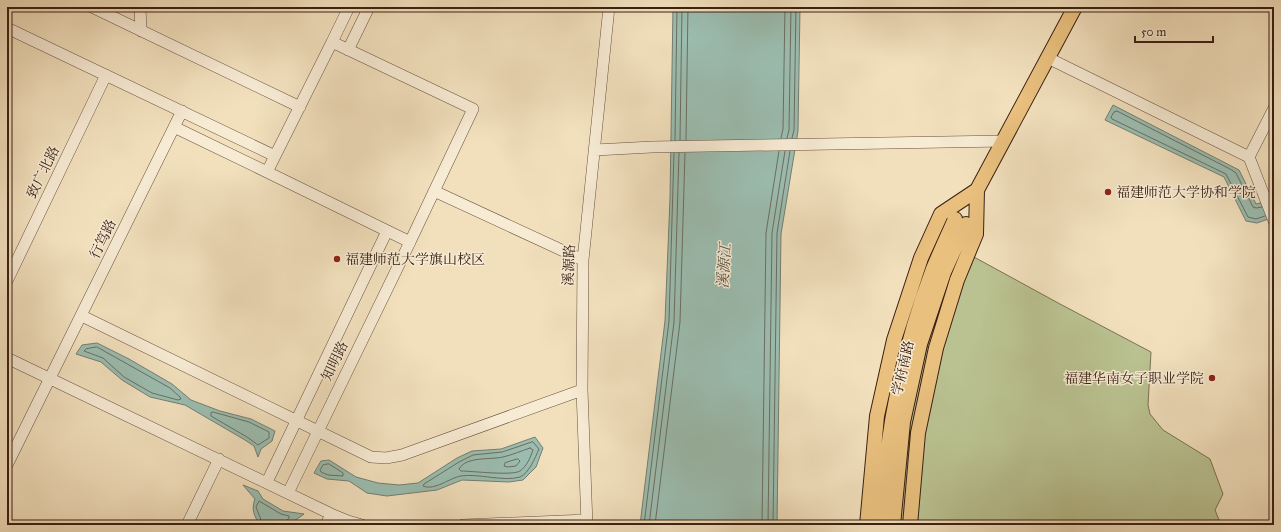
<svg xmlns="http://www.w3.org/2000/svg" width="1281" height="532" font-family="'IM FELL Great Primer','Noto Serif SC',serif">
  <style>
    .green { fill: #bac291; stroke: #7a7152 }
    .water { fill: #9bbdb0; stroke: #747e72 }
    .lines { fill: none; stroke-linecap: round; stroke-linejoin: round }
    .shore { stroke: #6a6e62; stroke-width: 1 }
    .minor-casing { stroke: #68503e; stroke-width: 12 }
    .major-casing { stroke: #3a2014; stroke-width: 16 }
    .minor { stroke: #f7ebd4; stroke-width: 11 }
    .major { stroke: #e9c07e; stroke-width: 14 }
    .poi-dot { fill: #8f2418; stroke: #f7ebd4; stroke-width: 1.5 }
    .labels { text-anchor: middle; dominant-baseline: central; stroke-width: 3; stroke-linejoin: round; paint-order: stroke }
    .street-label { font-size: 14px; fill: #3a2014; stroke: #f7ebd4 }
    .poi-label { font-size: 14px; fill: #3a2014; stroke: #f7ebd4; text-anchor: start }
    .water-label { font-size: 15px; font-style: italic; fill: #574f43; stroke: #f7ebd4 }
  </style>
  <rect width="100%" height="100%" fill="#f2e0bd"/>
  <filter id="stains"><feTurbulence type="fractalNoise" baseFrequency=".005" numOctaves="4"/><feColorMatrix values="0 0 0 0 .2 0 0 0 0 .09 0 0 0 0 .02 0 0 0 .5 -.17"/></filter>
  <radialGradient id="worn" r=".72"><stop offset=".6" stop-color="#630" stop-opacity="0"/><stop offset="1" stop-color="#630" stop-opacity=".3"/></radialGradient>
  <path class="green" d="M974,257l86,47 91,48 -3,53 2,9 13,16 47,29 13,35 -8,16 6,15h-323l6,-97 32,-112z"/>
  <path class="water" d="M673,7h127l-2,124 -17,103 -4,291h-137l25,-204 5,-123z
    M1113,105l126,65 17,34 18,-4v17l-17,6 -11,-2 -22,-44 -119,-57z
    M97,343l32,16 43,25 19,16 29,11 31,8 24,12 -3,10 -11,8 -3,8 -4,-11 -9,-6 -60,-35 -35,-8 -28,-17 -21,-18 -25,-8 6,-9z
    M535,437l8,11 -7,19 -13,13 -14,2 -47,-2 -25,10 -50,6 -20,-3 -18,-12 -22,-2 -13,-6 7,-12 8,-1 27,17 22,6 21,2 19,-2 39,-25 15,-7 29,-2z
    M243,485l15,6 5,8 20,12 21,3c-16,13 -25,11 -44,11 -6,-9 -9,-16 -5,-26z"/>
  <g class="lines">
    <path class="shore" d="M781,138l2,-9 2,-122
      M787,138l2,-8 2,-123
      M792,138l2,-8 2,-123
      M675,140l2,-133
      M680,140l2,-133
      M686,140l2,-133
      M1262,207l-6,1 -3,-1 -17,-34 -6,-4 -113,-58 -3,1 -3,5 1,2 114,55 22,43 8,2 9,-3
      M97,347l73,41 10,9 1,2 -3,1 -26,-7 -28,-16 -21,-19 -19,-7 2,-2z
      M213,412l36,10 20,10v6l-11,7 -11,-8 -36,-21v-3z
      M533,442l6,7c-4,9 -10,24 -19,28 -16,5 -43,-4 -59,-1 -12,2 -26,15 -38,10l1,-2 35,-22 14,-7 29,-3z
      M530,448l3,2c-3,8 -6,16 -13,21 -8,5 -48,0 -59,0l-2,-2c7,-13 32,-9 44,-12 9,-2 18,-6 27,-9z
      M518,459l2,2 -4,5 -8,1 -4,-1 1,-3z
      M329,464l14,9v3l-15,-1 -7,-3 -1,-2 3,-5z
      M263,525l-7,-18 3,-6 22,13 8,2v2l-3,3 -1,4
      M644,525l25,-204 5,-168
      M649,525l25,-203 5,-169
      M655,525l25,-203 5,-169
      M762,525l4,-292 13,-82
      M768,525l4,-292 13,-82
      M773,525l4,-292 13,-82"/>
    <defs>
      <path id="minor" d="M92,7l208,100
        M140,7l1,24
        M7,28l268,128
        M332,42l141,67 -63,133 -143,-70z
        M332,42l17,-35
        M348,50l21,-43
        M1048,58l201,99 25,64
        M174,127l93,45
        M595,150l57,-3 352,-6
        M1249,157l25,-49
        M434,191l149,69
        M7,281l99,-206
        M82,316l289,141 15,1 16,-3 180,-65
        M7,358l324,156 17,7 14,4
        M7,465l175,-354
        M267,482l120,-251
        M288,493l122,-251
        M187,525l32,-66
        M326,525l5,-11
        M463,525l124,-5
        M587,525l-5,-135 1,-130 26,-253"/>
      <path id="major" d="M867,525l10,-109 17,-76 27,-82 20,-44 36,-24
        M881,525c4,-88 21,-174 52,-256 7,-17 15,-34 22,-50
        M893,525l10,-103 17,-78 24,-72 22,-48
        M910,525l8,-92 18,-85 21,-68 19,-46 1,-44 98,-183"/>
    </defs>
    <use href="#minor" class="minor-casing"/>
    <use href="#major" class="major-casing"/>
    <use href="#minor" class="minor"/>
    <use href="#major" class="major"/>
  </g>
  <g class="poi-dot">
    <circle cx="1108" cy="192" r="4"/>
    <circle cx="337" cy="259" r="4"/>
    <circle cx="1212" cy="378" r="4"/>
  </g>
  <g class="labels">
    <g class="street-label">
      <text transform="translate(43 172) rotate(-64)">致广北路</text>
      <text transform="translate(103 239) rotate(-64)">行笃路</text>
      <text transform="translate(569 265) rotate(-87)">溪源路</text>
      <text transform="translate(335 361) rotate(-64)">知明路</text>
      <text transform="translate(903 368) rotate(-77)">学府南路</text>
    </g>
    <g class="poi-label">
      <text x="1116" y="192">福建师范大学协和学院</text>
      <text x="345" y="259">福建师范大学旗山校区</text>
      <text x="1204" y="378" text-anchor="end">福建华南女子职业学院</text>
    </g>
    <g class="water-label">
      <text transform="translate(724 266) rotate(-86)">溪源江</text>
    </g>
  </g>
  <rect width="1281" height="532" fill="none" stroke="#f2e0bd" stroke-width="24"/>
  <rect x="8" y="8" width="1265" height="516" fill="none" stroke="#3a2014" stroke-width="2"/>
  <rect x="12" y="12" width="1257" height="508" fill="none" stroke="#3a2014"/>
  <path d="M1135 36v6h78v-6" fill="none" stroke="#3a2014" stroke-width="2"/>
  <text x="1141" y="36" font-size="12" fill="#3a2014" stroke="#f7ebd4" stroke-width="3" paint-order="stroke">50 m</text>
  <rect width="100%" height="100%" filter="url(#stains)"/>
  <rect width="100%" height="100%" fill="url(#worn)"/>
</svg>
